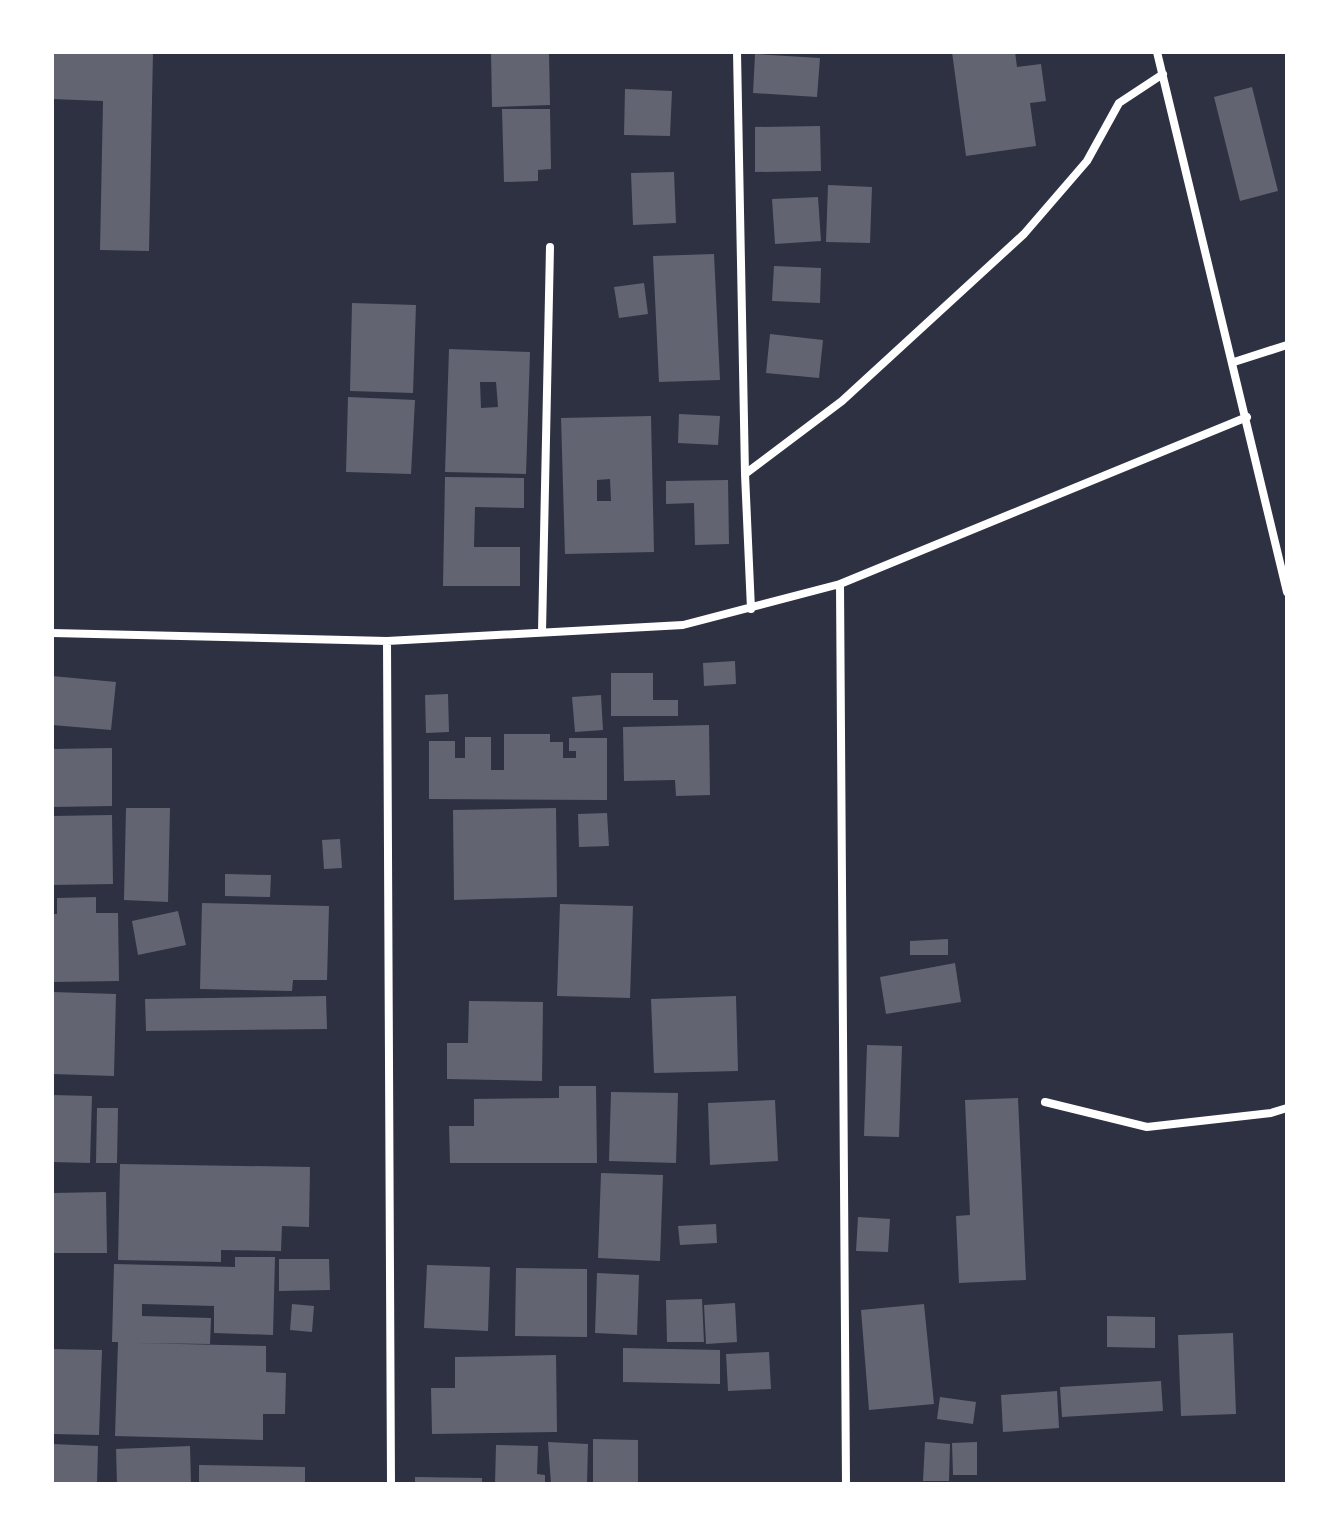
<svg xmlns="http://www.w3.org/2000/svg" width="1339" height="1536" font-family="Literata,serif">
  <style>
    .building { fill: #626471; fill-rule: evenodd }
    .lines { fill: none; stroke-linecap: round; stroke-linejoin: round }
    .minor { stroke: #fff; stroke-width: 8 }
  </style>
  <rect width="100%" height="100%" fill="#2d3142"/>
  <path class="building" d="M52,52h101l-4,199 -49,-1 3,-149 -51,-2z
    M491,52h58l1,53 -58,2z
    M952,52h63l2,15 24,-3 5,37 -16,2 6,43 -70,10z
    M755,54l65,4 -3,39 -64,-4z
    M1252,87l26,104 -38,10 -26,-104z
    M625,89l47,2 -2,45 -46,-1z
    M502,109h48l1,60 -13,1v11l-34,1z
    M820,126l1,45 -66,1v-45z
    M674,172l2,51 -43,2 -2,-52z
    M828,185l44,2 -2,56 -44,-1z
    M818,197l3,44 -46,3 -3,-45z
    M714,254l6,126 -61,2 -6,-126z
    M774,266l47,2 -1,35 -48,-2z
    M644,283l4,31 -29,4 -5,-31z
    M352,303l64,2 -3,88 -63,-2z
    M770,334l53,6 -4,38 -53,-5z
    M449,349l81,3 -4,122 -81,-2zM480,382h16l2,25 -17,1z
    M348,397l67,3 -4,74 -65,-2z
    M679,414l41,2 -2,29 -40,-2z
    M651,416l3,136 -89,2 -4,-136zM610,479l1,22h-14v-21z
    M445,477l79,1v30l-49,-1 -1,40h46v39h-77z
    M728,480l1,64 -34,1 -1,-42 -28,1v-23z
    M735,661l1,23 -32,2 -1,-23z
    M611,673h42v27h25v16h-67z
    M52,676l64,6 -5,48 -59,-5z
    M448,694l1,38 -23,1 -1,-38z
    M601,695l2,35 -28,2 -3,-35z
    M709,725l1,70 -34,1 -1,-16 -51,1 -1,-54z
    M504,734h46v8h13v16h13v-7h-7v-13h38v62l-178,-1v-58h26v17h10v-21h26v33h13z
    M112,748v58l-60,1v-58z
    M126,808h44l-2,94 -44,-2z
    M556,808l1,89 -103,3 -1,-90z
    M607,813l2,33 -30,1 -1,-33z
    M112,815l1,69 -61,1v-69z
    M340,839l2,29 -18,1 -2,-29z
    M225,874l46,1 -1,22 -45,-1z
    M96,897v16h22l1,68 -67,1v-68h5v-16z
    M202,903l127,3 -2,74h-34l-1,11 -92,-2z
    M560,904l73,2 -3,92 -73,-2z
    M178,911l8,34 -48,10 -6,-34z
    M948,939v16h-38v-14z
    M955,963l6,39 -75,12 -6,-37z
    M52,992l64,2 -2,82 -62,-2z
    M326,996l1,33 -181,2 -1,-32z
    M736,996l2,75 -84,2 -3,-74z
    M469,1001l74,1 -1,79 -95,-2v-36h21z
    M867,1045l35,1 -3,91 -35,-1z
    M559,1086h37l1,77h-147l-1,-37h25v-27l85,-1z
    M611,1092l67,1 -2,70 -67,-2z
    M52,1095l40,1 -2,67 -38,-1z
    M1018,1098l8,182 -67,3 -3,-67 14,-1 -5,-115z
    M775,1100l3,61 -68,4 -2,-62z
    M97,1108h21l-1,55h-21z
    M120,1164l190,3 -1,60 -27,-1 -1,25 -60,-1v12l-103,-2z
    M601,1173l62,2 -3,86 -62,-3z
    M106,1192l1,61h-55v-60z
    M858,1217l32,2 -2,33 -32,-1z
    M716,1224l1,19 -37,2 -2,-19z
    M235,1257h40l-2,78 -59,-2v-27l-72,-2v12l69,2 -1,26 -73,-1 129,3v26l20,1 -1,41h-22v26l-148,-4 3,-94h-6l2,-78 121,3z
    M279,1259h50l1,31 -51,1z
    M427,1265l63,2 -2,64 -64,-3z
    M516,1268l71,1v68l-72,-1z
    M597,1273l42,2 -2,60 -42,-2z
    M702,1299l2,43h-37l-1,-42z
    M735,1303l2,39 -31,2 -2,-39z
    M292,1304l22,2 -2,26 -22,-2z
    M924,1304l10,100 -65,6 -8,-100z
    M1107,1316l48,1v31l-48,-1z
    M1233,1333l3,81 -55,2 -3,-81z
    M623,1348l97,2v34l-97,-2z
    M52,1349l50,1 -3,85 -47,-1z
    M769,1352l2,37 -43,2 -2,-37z
    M556,1355l1,77 -125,2 -1,-46h24v-31z
    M1161,1381l2,30 -101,6 -2,-30z
    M1057,1391l2,37 -56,4 -2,-37z
    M940,1397l36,5 -3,22 -36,-5z
    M593,1439l45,1v44h-45z
    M548,1442l40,2 -1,40h-36z
    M925,1442l25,2 -1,37h-26z
    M977,1442v33h-24l-1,-32z
    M52,1444l46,2 -1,38h-45z
    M496,1445l42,1 -1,28 8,1v9h-50z
    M190,1446l1,38h-74l-1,-35z
    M199,1465l106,2v17h-106z
    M415,1477l67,1v6h-67z"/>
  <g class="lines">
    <path class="minor" d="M737,52l8,422
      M1157,52l130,540
      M1234,362l53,-17
      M840,584l6,900
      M751,609l-6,-135 97,-73 182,-167 63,-73 32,-58 44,-29
      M542,632l8,-385
      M52,633l335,8 296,-16 157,-41 407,-167
      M387,641l4,843
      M1045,1102l102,25 124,-14 16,-5"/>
  </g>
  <rect width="1339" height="1536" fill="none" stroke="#ffffff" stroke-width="108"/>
</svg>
